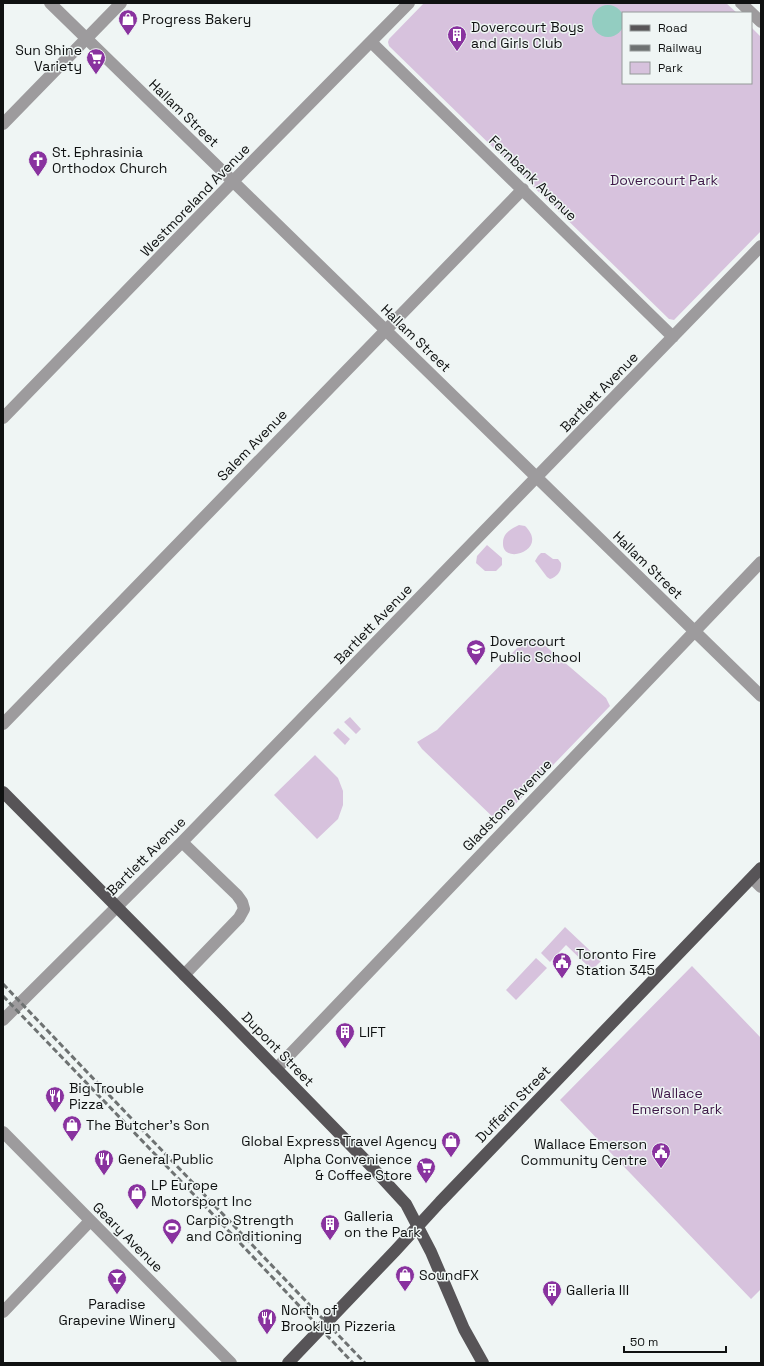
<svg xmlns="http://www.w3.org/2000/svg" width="764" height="1366" font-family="'Space Grotesk',sans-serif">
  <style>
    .green { fill: #d7c2dd }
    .water { fill: #93cdc1 }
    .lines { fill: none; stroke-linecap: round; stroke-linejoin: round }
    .minor { stroke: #9d9b9d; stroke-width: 12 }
    .major { stroke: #575457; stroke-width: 12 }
    .rail { stroke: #6e7272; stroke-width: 3; stroke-dasharray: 6 3; stroke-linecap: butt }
    .labels { text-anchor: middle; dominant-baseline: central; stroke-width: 3; stroke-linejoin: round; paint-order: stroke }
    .poi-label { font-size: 14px; fill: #0f1111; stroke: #eff5f4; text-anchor: start }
    .street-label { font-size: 14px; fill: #0f1111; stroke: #eff5f4 }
    .park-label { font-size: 14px; fill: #3f1949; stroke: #eff5f4 }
  </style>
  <rect width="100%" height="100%" fill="#eff5f4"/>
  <path class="green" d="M424,3h302l11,10h-114v70h128v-56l10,10v194l-87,89 -5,-1 -280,-273 -1,-4 1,-3z
    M519,525l6,1c25,24 -23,40 -22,17 0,-10 8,-14 16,-18z
    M487,545l15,13v7l-6,6h-11l-9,-8 1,-7z
    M541,553h4l8,6h5l3,4c1,8 -4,14 -11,16l-3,-2 -12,-16 3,-5z
    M529,638l7,1 6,4 64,55 4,8 -112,116 -76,-73 -5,-7 20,-12 85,-87z
    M350,717l11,12 -5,5 -12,-12z
    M338,728l12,11 -5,6 -12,-12z
    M315,755l23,23 5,13v14l-5,14 -21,20 -43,-44z
    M565,927l36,34 -9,9 -26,-25 -16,17 -9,-9z
    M536,958l11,10 -31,32 -10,-10z
    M692,966l69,72v251l-10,10 -191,-199z"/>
  <path class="water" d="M592 21a16 16 0 1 1 32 0a16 16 0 1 1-32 0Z"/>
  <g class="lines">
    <path class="minor" d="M50,3l711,693
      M741,3l20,19
      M371,42l302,295
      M3,124l118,-121
      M3,418l242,-249 164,-166
      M3,724l520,-535
      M182,842l55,53 5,7 2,7 -5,9 -55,57
      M752,878l9,9
      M3,1020l179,-178 579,-596
      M276,1069l485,-507
      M3,1132l228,231
      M3,1312l87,-91"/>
    <path class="major" d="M3,792l217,219 151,155 35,38 25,48 33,77 19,34
      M288,1363l107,-112 45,-49 321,-334"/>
    <path class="rail" d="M3,984l362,379
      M3,996l221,230 129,137"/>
  </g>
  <defs>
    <symbol id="shop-pin" viewBox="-11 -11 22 30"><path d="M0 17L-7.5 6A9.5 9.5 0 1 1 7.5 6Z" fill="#89329f" stroke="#eff5f4"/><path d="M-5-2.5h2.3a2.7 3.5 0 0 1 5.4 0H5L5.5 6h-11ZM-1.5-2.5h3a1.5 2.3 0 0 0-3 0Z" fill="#fff"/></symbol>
    <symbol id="building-pin" viewBox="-11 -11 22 30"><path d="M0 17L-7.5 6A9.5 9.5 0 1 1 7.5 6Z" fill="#89329f" stroke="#eff5f4"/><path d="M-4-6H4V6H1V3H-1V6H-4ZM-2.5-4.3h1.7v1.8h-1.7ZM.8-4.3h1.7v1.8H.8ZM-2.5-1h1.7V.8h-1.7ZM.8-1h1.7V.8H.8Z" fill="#fff"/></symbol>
    <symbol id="supermarket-pin" viewBox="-11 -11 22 30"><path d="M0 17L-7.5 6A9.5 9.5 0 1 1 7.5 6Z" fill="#89329f" stroke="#eff5f4"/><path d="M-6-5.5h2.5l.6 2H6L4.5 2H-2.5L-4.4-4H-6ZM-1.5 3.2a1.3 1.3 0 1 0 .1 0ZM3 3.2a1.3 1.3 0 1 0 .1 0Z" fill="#fff"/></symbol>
    <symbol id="church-pin" viewBox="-11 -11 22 30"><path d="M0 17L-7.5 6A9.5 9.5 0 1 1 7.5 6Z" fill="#89329f" stroke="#eff5f4"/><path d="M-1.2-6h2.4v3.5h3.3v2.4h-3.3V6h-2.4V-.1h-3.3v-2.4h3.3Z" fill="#fff"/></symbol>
    <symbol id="school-pin" viewBox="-11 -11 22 30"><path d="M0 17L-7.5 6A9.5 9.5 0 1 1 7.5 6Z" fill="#89329f" stroke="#eff5f4"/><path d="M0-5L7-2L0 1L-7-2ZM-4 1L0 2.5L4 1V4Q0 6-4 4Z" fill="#fff"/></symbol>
    <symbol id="civic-pin" viewBox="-11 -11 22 30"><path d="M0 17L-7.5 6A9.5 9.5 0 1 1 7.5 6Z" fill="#89329f" stroke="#eff5f4"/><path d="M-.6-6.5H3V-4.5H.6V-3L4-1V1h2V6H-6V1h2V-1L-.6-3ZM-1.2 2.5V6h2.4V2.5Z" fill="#fff"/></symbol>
    <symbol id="restaurant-pin" viewBox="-11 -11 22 30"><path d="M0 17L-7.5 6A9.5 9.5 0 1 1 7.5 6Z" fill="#89329f" stroke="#eff5f4"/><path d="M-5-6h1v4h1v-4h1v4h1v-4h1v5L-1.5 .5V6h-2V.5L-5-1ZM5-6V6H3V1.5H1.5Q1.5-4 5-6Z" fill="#fff"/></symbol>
    <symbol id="stadium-pin" viewBox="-11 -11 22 30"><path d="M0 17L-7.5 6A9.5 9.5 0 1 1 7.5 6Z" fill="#89329f" stroke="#eff5f4"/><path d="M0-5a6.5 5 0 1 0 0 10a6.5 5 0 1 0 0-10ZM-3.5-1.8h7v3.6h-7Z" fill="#fff"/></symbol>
    <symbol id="bar-pin" viewBox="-11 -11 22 30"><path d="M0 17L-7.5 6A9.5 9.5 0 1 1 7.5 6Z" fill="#89329f" stroke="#eff5f4"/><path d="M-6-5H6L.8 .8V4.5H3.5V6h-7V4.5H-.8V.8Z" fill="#fff"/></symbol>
  </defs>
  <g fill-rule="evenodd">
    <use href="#shop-pin" x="117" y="8" width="22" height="30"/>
    <use href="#building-pin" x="446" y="24" width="22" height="30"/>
    <use href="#supermarket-pin" x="85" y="47" width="22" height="30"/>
    <use href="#church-pin" x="27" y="149" width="22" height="30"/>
    <use href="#school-pin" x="465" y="638" width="22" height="30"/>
    <use href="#civic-pin" x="551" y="951" width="22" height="30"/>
    <use href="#building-pin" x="334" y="1021" width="22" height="30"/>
    <use href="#restaurant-pin" x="44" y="1085" width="22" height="30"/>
    <use href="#shop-pin" x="61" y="1114" width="22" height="30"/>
    <use href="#shop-pin" x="440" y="1130" width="22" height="30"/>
    <use href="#civic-pin" x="650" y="1141" width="22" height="30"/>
    <use href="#restaurant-pin" x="93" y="1148" width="22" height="30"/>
    <use href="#supermarket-pin" x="415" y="1156" width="22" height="30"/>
    <use href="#shop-pin" x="126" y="1182" width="22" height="30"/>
    <use href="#building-pin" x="319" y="1213" width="22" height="30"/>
    <use href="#stadium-pin" x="161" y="1217" width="22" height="30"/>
    <use href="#shop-pin" x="394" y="1264" width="22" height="30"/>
    <use href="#bar-pin" x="106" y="1267" width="22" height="30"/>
    <use href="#building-pin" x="541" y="1279" width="22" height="30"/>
    <use href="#restaurant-pin" x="256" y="1307" width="22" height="30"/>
  </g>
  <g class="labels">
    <g class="poi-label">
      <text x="142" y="19">Progress Bakery</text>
      <text x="471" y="27">Dovercourt Boys<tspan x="471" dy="16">and Girls Club</tspan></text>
      <text x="82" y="50" text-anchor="end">Sun Shine<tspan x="82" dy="16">Variety</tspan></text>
      <text x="52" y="152">St. Ephrasinia<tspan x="52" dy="16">Orthodox Church</tspan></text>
      <text x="490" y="641">Dovercourt<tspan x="490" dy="16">Public School</tspan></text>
      <text x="576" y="954">Toronto Fire<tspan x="576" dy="16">Station 345</tspan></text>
      <text x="359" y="1032">LIFT</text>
      <text x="69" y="1088">Big Trouble<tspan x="69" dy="16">Pizza</tspan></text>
      <text x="86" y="1125">The Butcher's Son</text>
      <text x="437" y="1141" text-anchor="end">Global Express Travel Agency</text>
      <text x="647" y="1144" text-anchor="end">Wallace Emerson<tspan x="647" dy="16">Community Centre</tspan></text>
      <text x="118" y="1159">General Public</text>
      <text x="412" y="1159" text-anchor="end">Alpha Convenience<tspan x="412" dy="16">&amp; Coffee Store</tspan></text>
      <text x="151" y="1185">LP Europe<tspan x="151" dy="16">Motorsport Inc</tspan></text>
      <text x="344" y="1216">Galleria<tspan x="344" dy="16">on the Park</tspan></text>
      <text x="186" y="1220">Carpio Strength<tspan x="186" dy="16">and Conditioning</tspan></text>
      <text x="419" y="1275">SoundFX</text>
      <text x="566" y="1290">Galleria III</text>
      <text x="117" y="1304" text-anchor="middle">Paradise<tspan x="117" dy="16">Grapevine Winery</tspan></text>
      <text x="281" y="1310">North of<tspan x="281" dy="16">Brooklyn Pizzeria</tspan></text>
    </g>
    <g class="street-label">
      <text transform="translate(184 113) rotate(44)">Hallam Street</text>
      <text transform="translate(533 178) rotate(44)">Fernbank Avenue</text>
      <text transform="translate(195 200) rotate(-46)">Westmoreland Avenue</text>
      <text transform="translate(416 338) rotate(44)">Hallam Street</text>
      <text transform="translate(599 392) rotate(-46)">Bartlett Avenue</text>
      <text transform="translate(252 445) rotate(-46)">Salem Avenue</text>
      <text transform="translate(648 565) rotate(44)">Hallam Street</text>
      <text transform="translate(373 624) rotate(-46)">Bartlett Avenue</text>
      <text transform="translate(507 805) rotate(-46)">Gladstone Avenue</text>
      <text transform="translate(146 856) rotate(-45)">Bartlett Avenue</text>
      <text transform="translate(278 1049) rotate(46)">Dupont Street</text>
      <text transform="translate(513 1104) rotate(-46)">Dufferin Street</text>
      <text transform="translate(128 1237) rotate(45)">Geary Avenue</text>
    </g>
    <g class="park-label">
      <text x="664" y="180">Dovercourt Park</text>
      <text x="677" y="1093">Wallace<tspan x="677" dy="16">Emerson Park</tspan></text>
    </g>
  </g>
  <rect width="764" height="1366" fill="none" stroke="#0f1111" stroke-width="8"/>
  <rect x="622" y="12" width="130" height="72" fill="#eff5f4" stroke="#959a99"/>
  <rect x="630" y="25" width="20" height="6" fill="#575457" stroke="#959a99"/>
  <text x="658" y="32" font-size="12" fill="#0f1111">Road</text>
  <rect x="630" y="45" width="20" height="6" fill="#6e7272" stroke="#959a99"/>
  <text x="658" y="52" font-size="12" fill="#0f1111">Railway</text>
  <rect x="630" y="62" width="20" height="12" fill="#d7c2dd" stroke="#959a99"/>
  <text x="658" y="72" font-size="12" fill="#0f1111">Park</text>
  <path d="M624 1346v6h102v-6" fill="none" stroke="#0f1111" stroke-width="2"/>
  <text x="630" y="1346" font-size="12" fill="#0f1111" stroke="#eff5f4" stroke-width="3" paint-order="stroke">50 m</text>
</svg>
